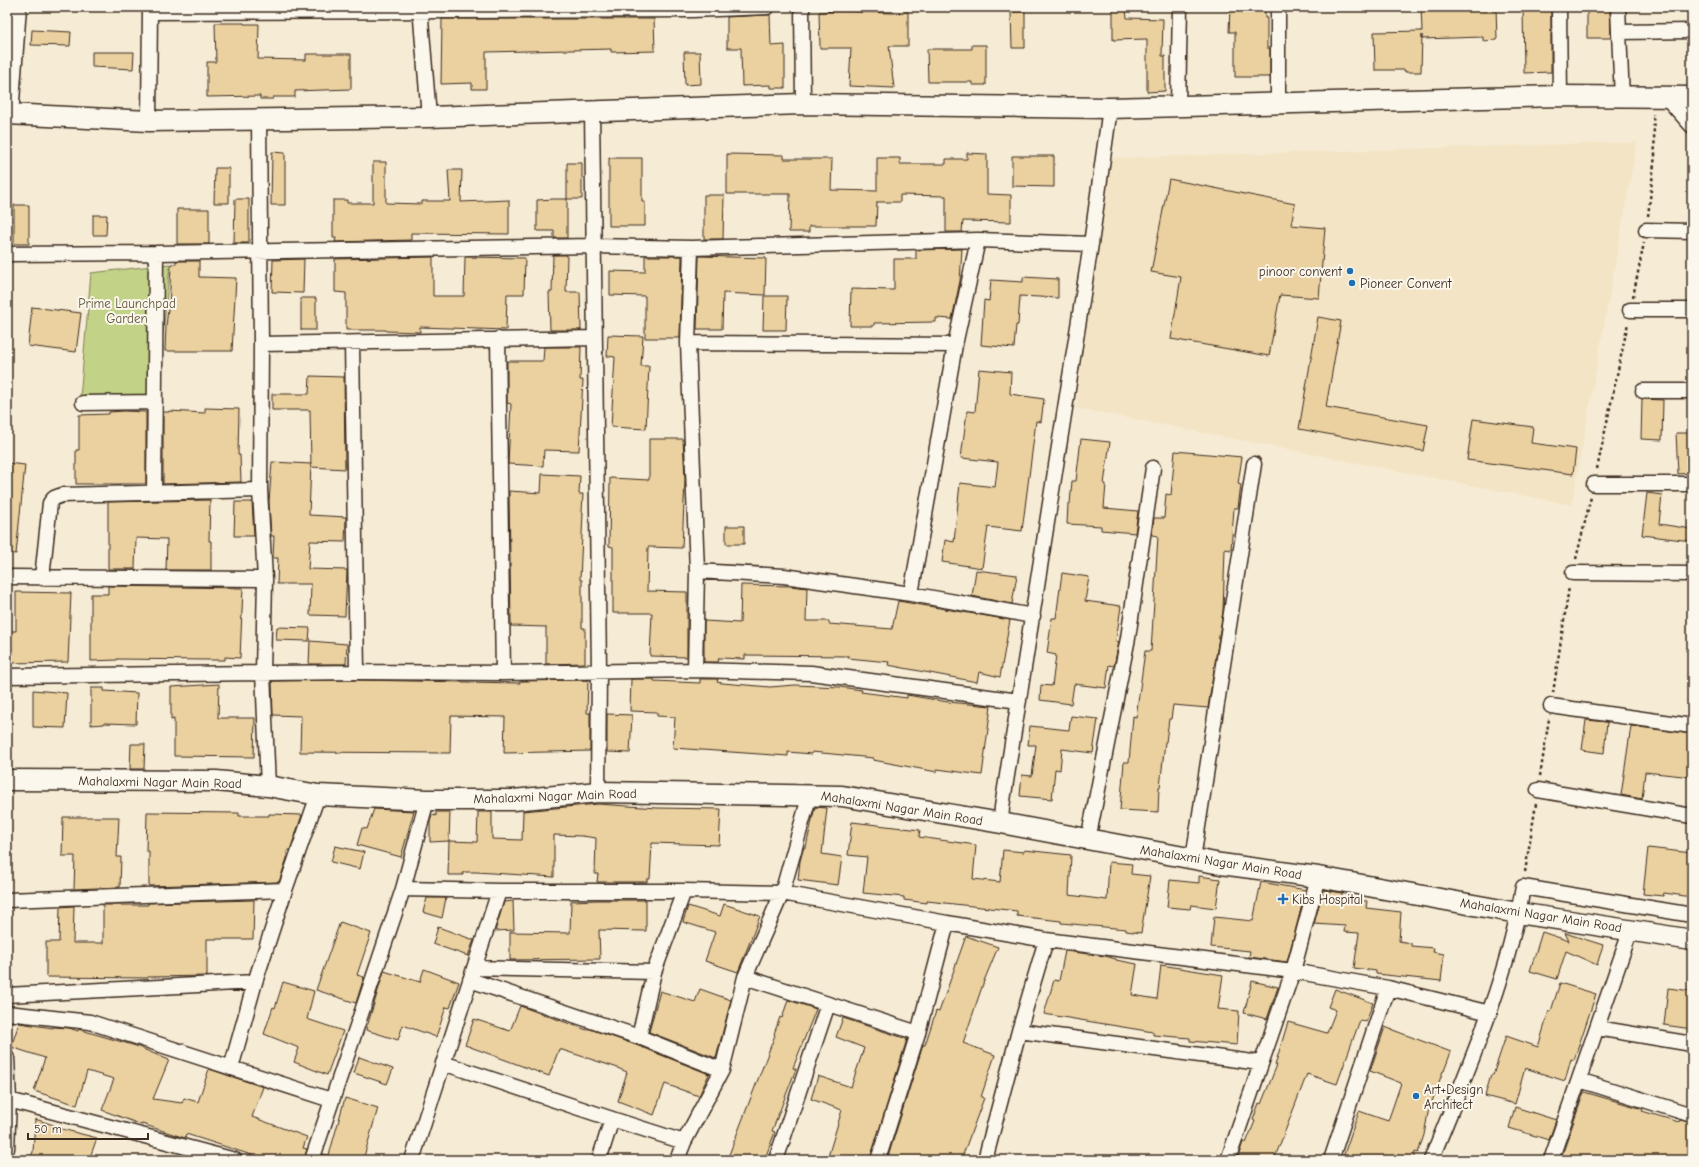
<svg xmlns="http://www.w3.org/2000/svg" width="1699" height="1167" font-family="'Comic Neue',sans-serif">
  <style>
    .built { fill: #f3e4c5 }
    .green { fill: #c2d388; stroke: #7e7e53 }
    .building { fill: #ebd1a0; stroke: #3b2a1e }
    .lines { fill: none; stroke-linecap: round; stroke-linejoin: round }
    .street-casing { stroke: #3b2a1e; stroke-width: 17 }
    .secondary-casing { stroke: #3b2a1e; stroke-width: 23 }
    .path { stroke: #3b2a1e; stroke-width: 2.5; stroke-dasharray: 3 3; stroke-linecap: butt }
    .street { stroke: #fbf7ec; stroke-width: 14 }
    .secondary { stroke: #fbf7ec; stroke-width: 20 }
    .poi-dot { fill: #1f6fb2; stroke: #fbf7ec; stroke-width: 1.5 }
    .labels { text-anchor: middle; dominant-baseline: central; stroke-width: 4; stroke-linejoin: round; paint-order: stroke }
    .poi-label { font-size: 13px; fill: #3b2a1e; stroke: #fbf7ec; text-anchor: start }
    .park-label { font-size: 13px; fill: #5d5438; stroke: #fbf7ec }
    .street-label { font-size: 13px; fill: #3b2a1e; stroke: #fbf7ec }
  </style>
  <rect width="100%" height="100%" fill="#f6ecd5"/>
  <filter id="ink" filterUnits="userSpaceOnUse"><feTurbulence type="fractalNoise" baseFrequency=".025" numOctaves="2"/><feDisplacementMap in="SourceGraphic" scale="8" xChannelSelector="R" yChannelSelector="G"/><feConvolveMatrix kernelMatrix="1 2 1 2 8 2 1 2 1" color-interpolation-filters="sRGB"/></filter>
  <g filter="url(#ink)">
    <path class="built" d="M1637,142l-65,363 -496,-97 32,-250z"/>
    <path class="green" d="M170,264l-13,132 -77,2 11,-125z"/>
    <path class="building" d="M1230,7h35v11h2v30h3v29h-35v-45h-6z
      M1421,7h75l1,33 -14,1v-4l-61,2v-4l-1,37h-16v-2h-30l-1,-38 48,-1z
      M1523,7h28v65l-27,1z
      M1587,7h23l1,31h-24z
      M1113,9h13l1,9 36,1 -1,37h3v35l-18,1v-53l-34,1z
      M839,11l54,2 15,-1v34h-19l5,42 -45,-2 2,-38h-31l-1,-36z
      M1011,12h14v36h-13z
      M767,15h3l1,31 14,-1v43h-14v-3l-29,1 -1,-38h-14v-31z
      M442,19h212l1,32 -44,1v-3l-125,3v37h-14v-6l-31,1z
      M215,23h29v1h15l-1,35 48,1v-6h45v35l-56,2v6h-22v2h-13v-3l-53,1v-35h9z
      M32,30l39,2 -1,14 -39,-1z
      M972,45h14v40h-14v-3h-44l-1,-33h45z
      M92,52h42l-1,17 -41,-2z
      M684,52h16l1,32 -16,1z
      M272,152l13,1v52h-14z
      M967,153l20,1v40l24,1v27l-48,-1 -1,11h-16v-36l-46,-1v7h-23l-1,24h-67v6h-20l1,-38h-63v-40l57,1v4h48l-1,31 46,1v-33h23v6h46v-5h21z
      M1012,156h42v31l-42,-1z
      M609,158h33v44h3v24h-36z
      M373,162h13v41l36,1v-3h28l-2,-31h14l-1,32 48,-2v34l-98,-1v7l-76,2 1,-4h-3v-38h14v3h26z
      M567,163h15v36h-15z
      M215,168h14v35h-15z
      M1169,179l126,25 -4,21 34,3 -6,70 -39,-3 -11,61 -98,-17 10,-62 -30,-5z
      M704,195h20l-1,44h-19z
      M235,199h14v44h-15z
      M554,199h13v39h-13v-7h-17v-31z
      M14,205h15v39h-15z
      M177,209h32v35h-32z
      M93,215h14l-1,20h-13z
      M962,249l-2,32 -8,38 -16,-1v4l-62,1v3h-24l1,-37 43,1v-31h22v-9z
      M553,255h14l-1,37h14l1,38h-31l-1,-38h3z
      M645,256h37l-2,82h-35v-42l-35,-1v-24l35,1z
      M699,256l67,2 -1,37 -42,-2 -1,36h-25z
      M433,257v39h31l1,-39 60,1 -1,36h-17l-1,36 -86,-3v5l-34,-1v-1h-40v-37l-11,-1v-33z
      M304,259l-1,34 -31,-1 1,-32z
      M176,261h23v16l37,1 -4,73h-67l1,-25 2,-17 1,1 2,-46h5z
      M1023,277l35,2v19l-38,-2 -2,29h-2l-2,23 -33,-3 3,-45 5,1 2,-21 32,2z
      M764,296h23l-1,34h-23z
      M301,298h15v32h-15z
      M32,307l49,6 -5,39 -48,-6z
      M1318,317l23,4 -15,86 102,18 -5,26 -124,-22z
      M608,335l35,1 -2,30h8l-3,63 -35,-2 4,-70 -8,-1z
      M544,347h37l-1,33h3l-4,71 -35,-1 -1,16 -35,-2 3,-60 -4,-1v-42h36z
      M979,369l32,3 -1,22 34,5 -3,23 -5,-1 -14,110 -34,-4 -6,41 -40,-6 3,-22 9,2 6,-59 35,4 3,-25 -37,-4 6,-47 8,1z
      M310,376l34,1 1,92 -34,-2 -1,-57h-38v-16h37z
      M1642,399l21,1 -1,40 -21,-1z
      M205,408l34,1 -1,46h2l1,27 -78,2v-72h6v-1l36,2z
      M124,411l22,1v72h-70v-34h3v-35l30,-1v-2z
      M1473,419l60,8 -2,16 45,6 -3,25 -106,-14z
      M1676,433h16v40l-14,1z
      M649,439h34l2,40 -3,69 -34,-1 -1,44 40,1v65l-37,-1 2,-43h-39v-66l-4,-1 1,-68 39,2z
      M1081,439l29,3 -6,42h2l-2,24 34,3 -3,22 -34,-3v-4l-34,-2 1,-20h2l2,-23h4z
      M1175,451l67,6 -4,27 3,1 -3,23h-4l-3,42 -6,-1 -2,62 -15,97 -35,-3 -2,14h-2l-3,23h-1l-5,45h-1l-1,25 -38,-2 4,-48h5l4,-46 3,1 9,-66h6l7,-115 -6,-1 2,-17h10l2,-24 5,1z
      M272,462l39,2 -2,51 37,2 -1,25 -35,-1 -2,28 39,1 -2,46 -35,-1 1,-31h-34l1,-26h-5l1,-22h-3l-2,-34z
      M7,463l18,2 -9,89 -9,-1z
      M542,474l38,2 -1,18h4l-1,18h1l-3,68h2v48h3v35l-39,1v-37l-35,-1 -2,-135 32,2z
      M1647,493l15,2 -3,29 33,5 -1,12 -49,-6z
      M210,500l-1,41h2v29h-45l1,-31 -31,-1 -1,31h-27v-67z
      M235,502h17l2,34h-20z
      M726,526h18v18h-18z
      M976,570l41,5 -5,29 -40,-8z
      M1062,573l27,4 -4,24 36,5 -5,35 3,1 -5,24 -5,-1 -3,23 -32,-4 -3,20 -31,-4 1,-15 11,1 4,-31 -9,-2 5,-35h4z
      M741,585l49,1 17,2 -1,33h23v3l63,5 6,-28 112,19 -10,57 -21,-5 -2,10 -89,-17 1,-3 -41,-4 1,-2 -104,-1v4l-26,-1 -1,4h-14v-41l36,2z
      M108,586l135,2 -3,70 -15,-1v3h-16l-92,-1v1l-26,1v-67h17z
      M16,592l55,1 -3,69 -61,1v-32h9z
      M277,627l33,1 -1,13 -33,-1z
      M310,641l37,3 -1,20h-37z
      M631,679h23v2l46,2v-4h18l-1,3 5,1 48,4 25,-2 45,2 22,3 -1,2 46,6v-3l41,7 43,4 -9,69 -45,-6v3l-64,-12v-2l-61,-6v2l-24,-2v4l-115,-8 2,-31 -18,-1v-4l-27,-1z
      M357,680l163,3v-2l68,-1 -1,33h3v38l-86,2 1,-36 -54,-1 -1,37 -150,-1 1,-36 -28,-1 -1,-34z
      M219,684l-1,34h37l-1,39 -80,-1v-37l-3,1v-33z
      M91,688h13v3l33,2 -1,31 -32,-1v1l-13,1z
      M33,690l34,3 -2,35 -32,-1z
      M607,714l25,1 -2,38 -23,-1z
      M1071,716l27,3 -5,34 -31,-4 -2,21 -5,-1 -3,30 -32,-3 2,-21 10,1 4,-31h-8l2,-19 39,4z
      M1586,720l21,2 -3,31 -22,-3z
      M1631,726l61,8v43l-47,-5 -3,27 -21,-4z
      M131,744h14l-1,25h-14z
      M598,804l59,4 64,1 -2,36 -67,-2 -2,36h-3v3h-50l1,-8h-3l1,-36 -14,-2 -28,-1v42l-78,-5h-13v3h-15l1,-34 28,1 1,-30h14v27l30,1 1,-29z
      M815,807l12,1 -5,46 20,3 -4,28 -40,-5 2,-19 4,-14h2z
      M374,809l40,2 -13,46 -44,-12 5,-17 5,1z
      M147,812l92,1v3h30v-2l33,1 -12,35 -3,1v7l-8,24 -130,4v-35h-3z
      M436,812h14l-1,29 -19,1v-20l2,-7 4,1z
      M63,817h56l-2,40h4l-1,30 -46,2 1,-33h-13z
      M852,822l68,8 -1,7 57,8 -3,34 27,3 3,-32 21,2v-2l47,5 -2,40 38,5 2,-38 23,2 -1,10 19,2 -9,57 -15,-2v-2l-65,-6v-2l-44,-5v-5l-90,-10v2l-23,-3v-3l-41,-4 4,-36 -19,-2z
      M335,846l29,6 -4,17 -29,-7z
      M1648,848l44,5v44l-28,-4 -1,3 -20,-2z
      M1199,876l21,3 -4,29 -25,-3 -1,4 -23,-2 3,-27 29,3z
      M1261,882l45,8 -19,72 -38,-5 1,-6 -39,-4 3,-30 39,4z
      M1323,890l19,3v6l25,2 -1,7 35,4 -2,29 12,2v3l23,2 -1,4 11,2 -3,27 -65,-7v-3l-22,-3 5,-35 -15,-1 1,-6 -31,-2z
      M427,898h19l-4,20 -19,-6z
      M254,900l-1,39h-46v37l-59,1v1l-102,-1v-35h13l1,-35 14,-1 -1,37h30v-38h45v-2z
      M597,900h49v31l-47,-1 1,29 -90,1v-28l60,1 1,-32z
      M513,901l1,29 -19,1 9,-29z
      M724,904l36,12 -22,56 -33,-11 10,-29 -32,-10 5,-16 32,10z
      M340,922l31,11 -14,42 7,2 -8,26 -40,-13z
      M438,927l36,13 -6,16 -35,-12z
      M1542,932l27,9 -4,-8 38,12 -6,20 -31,-14 -9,28 -27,-8z
      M966,936l32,11 -14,34 -21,62 32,12 -14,42 3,1 -23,62h-74l36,-115h2l11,-34 3,1z
      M1065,951l40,5 11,3v1l21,4 -5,31 25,4 4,-34 62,10 -5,34 21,2 -2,34 -47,-4v-3l-37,-3v-3l-109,-18 10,-34 5,1z
      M424,969l35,13 -9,26 -4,-1 -10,30 -33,-12 -5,15 -32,-10 18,-59 36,11z
      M1252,981l26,6 -11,32 -23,-6z
      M283,982l31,9 -7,28 36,12 -16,44 -33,-13 5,-14 -35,-14 9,-27 2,1z
      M1560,983l36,11 -22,66 -3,-1 -6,22 -40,-13 -10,36 -30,-8 6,-21h2l13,-39 32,11 11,-36h2z
      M1668,988l24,3v38l-28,-4z
      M700,989l31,11 -15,58 -67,-26 11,-41 35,11z
      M1335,989l38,14 -7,19 -6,-2 -23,64 -30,-10 -33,86h-37l6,-18 3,1 9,-22 -2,-1 6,-17 2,1 16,-39h-2l13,-43 39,11 9,-23 -8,-3z
      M788,1000l28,9 -23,59 3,1 -24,62 3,1 -6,16 -5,12h-37l48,-125 -1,-1 6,-17 2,1z
      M520,1006l67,24v-2l49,17 73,29 -10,22 -34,-12 -11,31 -36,-14 9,-29 -12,-5 -56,-18 -10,27 -84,-31 9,-26 36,12z
      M843,1018l64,21 -37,121h-43l15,-50 -31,-11 7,-23 33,11 13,-39 -28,-11z
      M19,1023l34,5v-1l16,1 9,3 1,-2 2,1 55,16 33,14 -16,39 29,4 2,-5 14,4 11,-33 54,18 -11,30 55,20 -4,11 4,1 -3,11h-37l-81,-26 -1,4 -43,-14v1l-40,-15 12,-31 -27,-8 -10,34 -43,-14 11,-33 -34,-11z
      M1385,1027l66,25 -7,19h-1l-15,42 -4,22 -6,18 -3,-1 -2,8h-71l17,-49 29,10 13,-38 -31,-12z
      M359,1057l34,12 -6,15 -33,-11z
      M1584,1092l59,17 -1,2 37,11 1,-2 12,3v37h-125l-6,-2z
      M345,1098l33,10 -15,52h-42l2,-6 6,1z
      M1515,1107l41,13 -7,20 -40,-12z
      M35,1119l19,6v2l43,11 -8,22h-60l4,-8z"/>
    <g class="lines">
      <defs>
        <path id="street" d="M420,7l9,110
          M802,7l1,97
          M1278,7v97
          M1559,7l1,89
          M1618,7l1,25
          M692,10l75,-3
          M150,12l542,-2v-3
          M1666,97l26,29
          M1622,98l-3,-66 73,-1
          M1178,106l2,-99
          M592,111l7,559 -1,122
          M11,115l8,-108
          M259,119l2,225 -1,146 5,89 -2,94 5,113
          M149,121l1,-114
          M1646,230l46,1
          M7,254l149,-1
          M1630,310h62
          M498,339l5,334
          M352,343l5,329
          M688,343l3,-95 287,-8
          M261,344l333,-6
          M955,345l-267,-2 9,228 87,5 127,18 122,22
          M1643,391h49
          M83,403l72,-1
          M1594,484h98
          M154,493l2,-240 437,-7 98,2
          M1573,573l119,1
          M7,577l258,2
          M42,578l8,-75 4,-5 8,-3 198,-5
          M911,594l44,-249 23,-105 113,4
          M695,670l2,-99
          M7,676l350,-4 146,1 192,-3 116,3 208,28
          M1551,706l141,20
          M1538,790l154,26
          M1001,823l1,-16 89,-563 19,-136
          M1088,840l40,-202 25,-170
          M1193,859l61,-395
          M403,889l96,2
          M285,890l33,-95
          M684,891l98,2 28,-99
          M7,900l278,-10 -30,92 -24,86
          M947,923l99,17 247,31 95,17
          M470,980l169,57 83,33
          M7,995l248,-13
          M828,1004l90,29
          M7,1013l83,9 241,78
          M1597,1028l95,16
          M1019,1031l27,-91
          M639,1037l15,-65
          M7,1058l2,42 -2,49
          M443,1063l169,56 -13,41
          M1579,1080l113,35
          M9,1100l226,60
          M612,1119l72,23 -7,18
          M684,1142l38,-72 23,-93
          M312,1160l91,-271 24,-89
          M412,1160l87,-269h185l-30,81 -180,-4
          M776,1160l52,-156 -83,-27 37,-84 165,30 -29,110 -40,127
          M985,1160l34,-129 241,32
          M1228,1160l65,-189 25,-94
          M1331,1160l57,-172 102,25
          M1431,1160c36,-89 76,-178 92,-273l169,28
          M1551,1160l80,-231"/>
        <path id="secondary" d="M7,114l142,7 280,-4 374,-13 307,4 450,-12 132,1
          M7,780l209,1 52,5 50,9 109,5h86l85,-8 244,4 159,27 220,41 97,13 200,36 174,27"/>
      </defs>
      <use href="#street" class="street-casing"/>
      <use href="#secondary" class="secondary-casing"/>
      <path class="path" d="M1648,216l7,-61 -2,-41
        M1633,297l11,-54
        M1597,469l31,-146
        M1576,559l15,-62
        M1553,693l16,-106
        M1540,776l9,-57
        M1525,872l11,-68"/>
      <use href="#street" class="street"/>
      <use href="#secondary" class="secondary"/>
    </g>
  </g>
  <g class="poi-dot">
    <circle cx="1350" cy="271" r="4"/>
    <circle cx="1352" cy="283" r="4"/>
    <path d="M1281 893h4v4h4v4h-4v4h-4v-4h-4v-4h4z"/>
    <circle cx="1416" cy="1096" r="4"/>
  </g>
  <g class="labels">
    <g class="poi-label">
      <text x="1342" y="271" text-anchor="end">pinoor convent</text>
      <text x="1360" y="283">Pioneer Convent</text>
      <text x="1292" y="899">Kibs Hospital</text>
      <text x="1424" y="1089">Art+Design<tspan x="1424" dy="15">Architect</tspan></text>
    </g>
    <g class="park-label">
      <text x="127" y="303">Prime Launchpad<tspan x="127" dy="15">Garden</tspan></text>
    </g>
    <g class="street-label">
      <text transform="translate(160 782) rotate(1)">Mahalaxmi Nagar Main Road</text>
      <text transform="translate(555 796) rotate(-2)">Mahalaxmi Nagar Main Road</text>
      <text transform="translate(902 808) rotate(9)">Mahalaxmi Nagar Main Road</text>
      <text transform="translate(1221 862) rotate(9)">Mahalaxmi Nagar Main Road</text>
      <text transform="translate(1541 915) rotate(9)">Mahalaxmi Nagar Main Road</text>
    </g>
  </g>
  <rect width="1699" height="1167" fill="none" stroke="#fbf7ec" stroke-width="24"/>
  <rect x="12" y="12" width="1675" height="1143" fill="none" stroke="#3b2a1e" stroke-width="1.5" filter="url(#ink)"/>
  <path d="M28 1133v6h120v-6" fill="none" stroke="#3b2a1e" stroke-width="2"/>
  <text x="34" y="1133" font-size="12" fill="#3b2a1e" stroke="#fbf7ec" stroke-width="3" paint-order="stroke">50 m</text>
</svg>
